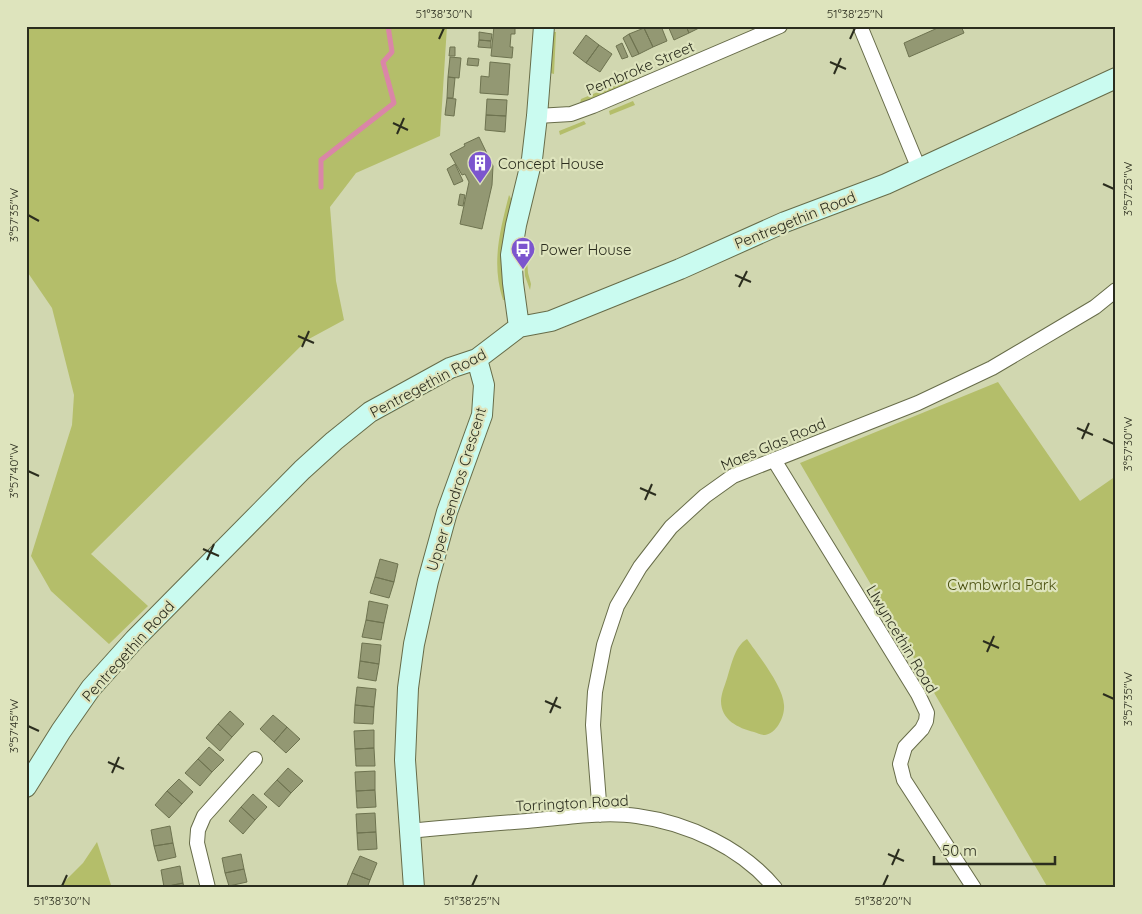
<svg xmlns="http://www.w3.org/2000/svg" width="1142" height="914" font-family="Quicksand,sans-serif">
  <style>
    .green { fill: #b4be6a }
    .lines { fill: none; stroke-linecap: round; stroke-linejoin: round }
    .stream { stroke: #da86a7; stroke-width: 5 }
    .building { fill: #939873; stroke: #6e7350 }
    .street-casing { stroke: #676c49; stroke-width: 16 }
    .secondary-casing { stroke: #676c49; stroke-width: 22 }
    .street { stroke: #fff; stroke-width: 14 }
    .secondary { stroke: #cafbf0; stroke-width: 20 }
    .ticks { fill: none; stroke: #2b2d1e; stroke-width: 2 }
    .labels { text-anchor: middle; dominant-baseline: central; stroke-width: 4.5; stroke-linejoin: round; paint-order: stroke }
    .street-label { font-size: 15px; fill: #2b2d1e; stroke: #dee4bd }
    .poi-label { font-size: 15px; fill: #2b2d1e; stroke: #dee4bd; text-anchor: start }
    .park-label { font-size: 15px; fill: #4a500f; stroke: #dee4bd }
    .neatline { fill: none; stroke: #2b2d1e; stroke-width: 2 }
    .ticks-label { font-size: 12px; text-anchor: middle; fill: #2b2d1e }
  </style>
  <rect width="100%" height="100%" fill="#d1d7b0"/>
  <path class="green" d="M26,26h421l-7,110 -84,37 -26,34 6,74 8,39 -37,20 -216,214 57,52 -39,38 -58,-53 -20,-35 41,-131 2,-30 -22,-87 -26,-38z
    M553,32h3l-2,42 -4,-1z
    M629,79l2,3 -46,20 -5,1 1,-4z
    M633,101l2,4 -25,10 -1,-4z
    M584,121l2,3 -26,11 -1,-4z
    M509,195l4,7 -5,98h-5c-12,-37 -3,-69 6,-105z
    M524,258l3,2 1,13 3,11 -1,6 -5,-14z
    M998,382l82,119 36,-25v412h-68l-248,-425z
    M747,639c11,16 36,47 37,66 1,11 -7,28 -19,30 -4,0 -8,-2 -11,-3 -16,-4 -33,-12 -33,-31 0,-8 5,-18 7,-26 4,-12 7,-29 19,-36z
    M97,842l15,46h-54l25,-25z"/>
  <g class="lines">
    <path class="stream" d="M321,187v-27l73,-57 -11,-41 9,-10 -4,-26"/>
  </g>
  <path class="building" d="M494,26h21v8h-4l-1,13h3l-1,11 -21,-2z
    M648,26h13l6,15 -14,6 -9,-19z
    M668,26h18l3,7 -15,7z
    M686,26h17l-14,7z
    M942,26h19l3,7 -55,24 -5,-14z
    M644,28l9,19 -14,7 -10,-20z
    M479,32l13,2 -1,7 -12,-1z
    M629,34l10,20 -7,3 -9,-19z
    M586,35l13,10 -13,18 -13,-10z
    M479,40l12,1v7l-13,-1z
    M622,43l6,14 -6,2 -6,-13z
    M599,45l13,9 -12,18 -14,-9z
    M450,47h5v9h-6z
    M450,57l11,1 -2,20 -11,-1z
    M468,58l11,1 -1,7 -11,-1z
    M490,62l20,2 -2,31 -28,-2 1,-17 8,1z
    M448,77l7,1 -2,20h-6z
    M447,98l9,1 -2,17 -9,-1z
    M487,99l20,1 -1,16 -20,-1z
    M486,115l20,1 -1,16 -20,-2z
    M479,137l14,29 -1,19 -10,44 -22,-5 9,-42 -4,-8 -3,1 -12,-21 15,-8 -1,-2z
    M455,164l8,17 -9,4 -7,-16z
    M460,194l5,1 -2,11 -5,-1z
    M380,559l18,5 -4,18 -19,-5z
    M375,577l19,5 -5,16 -19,-5z
    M369,601l19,4 -4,18 -18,-3z
    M366,620l18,3 -3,17 -19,-3z
    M362,643l19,2 -2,19 -19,-3z
    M360,661l19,3 -3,17 -18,-3z
    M357,687l19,2 -2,18 -19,-2z
    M355,705l19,2 -1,17 -19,-1z
    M230,711l14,13 -12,13 -14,-13z
    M273,715l14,12 -13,15 -14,-13z
    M218,724l14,13 -12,14 -14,-13z
    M287,727l13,12 -14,14 -12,-11z
    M374,730v18l-19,1 -1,-18z
    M209,747l15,13 -12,12 -14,-13z
    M374,748l1,18h-19l-1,-17z
    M198,759l14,13 -12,14 -15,-13z
    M288,768l15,13 -12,12 -14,-13z
    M375,771v19l-19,1 -1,-19z
    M179,779l14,13 -11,12 -15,-13z
    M277,780l14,13 -12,14 -15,-13z
    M375,790l1,17 -19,1 -1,-17z
    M167,791l15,13 -13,14 -14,-13z
    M253,794l14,13 -12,13 -14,-13z
    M241,807l14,13 -12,14 -14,-13z
    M375,813l1,19 -19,1 -1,-19z
    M170,826l3,17 -19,3 -3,-16z
    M376,832l1,17 -19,1 -1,-17z
    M173,843l3,14 -18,4 -4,-15z
    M241,854l3,15 -19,4 -3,-15z
    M360,856l17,7 -7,17 -18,-7z
    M180,866l3,17 -19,4 -3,-17z
    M244,869l3,13 -18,4 -4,-13z
    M352,873l18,7 -3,8h-21z
    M183,883l1,5h-19l-1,-1z"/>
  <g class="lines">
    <defs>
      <path id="street" d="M860,26l59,143
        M537,116l34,-2 22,-8 187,-80
        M774,460l144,234 9,19 -1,8 -4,8 -17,18 -5,17 4,16 70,108
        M600,815l-7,-90 2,-33 9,-47 13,-39 23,-39 31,-40 34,-31 28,-20 185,-73 74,-35 103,-61 21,-17
        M410,831c39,-4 78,-7 117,-10 35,-3 76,-10 110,-5 51,7 105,32 138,72
        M208,888l-11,-45 1,-13 6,-14 51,-57"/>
      <path id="secondary" d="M519,327l-6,-44 -2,-28 5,-30 16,-66 5,-43 7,-90
        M26,787l35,-56 30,-43 44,-49 167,-169 32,-29 36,-29 80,-44 27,-9 42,-32 32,-6 129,-52 105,-47 101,-38 230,-106
        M414,888l-9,-128 3,-72 6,-44 14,-63 19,-69 35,-97 2,-30 -7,-26"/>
    </defs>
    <use href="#street" class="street-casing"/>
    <use href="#secondary" class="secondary-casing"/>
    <use href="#street" class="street"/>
    <use href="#secondary" class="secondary"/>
  </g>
  <path class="ticks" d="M439,39l5,-11M850,39l5,-11M830,62l16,7M834,74l7,-16M393,123l15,7M397,134l7,-16M1103,184l11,5M28,215l11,6M735,275l16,7M739,287l8,-16M298,336l16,7M302,347l7,-16M1077,428l16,7M1082,439l7,-16M1103,439l11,5M28,471l11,5M640,488l16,7M645,500l7,-16M203,549l16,7M207,560l7,-16M983,641l16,7M987,652l7,-16M1103,694l11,5M545,701l16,7M550,713l7,-16M28,726l11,5M108,762l16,7M112,773l7,-16M888,854l16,7M892,865l7,-16M62,886l5,-11M472,886l5,-11M883,886l5,-11"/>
  <defs>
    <symbol id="building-pin" viewBox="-11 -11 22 30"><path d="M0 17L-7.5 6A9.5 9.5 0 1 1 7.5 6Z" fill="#7c55ce" stroke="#dee4bd"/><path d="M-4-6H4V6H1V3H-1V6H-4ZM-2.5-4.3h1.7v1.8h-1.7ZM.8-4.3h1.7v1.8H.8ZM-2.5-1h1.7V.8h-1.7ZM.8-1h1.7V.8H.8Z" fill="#fff"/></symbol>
    <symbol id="bus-pin" viewBox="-11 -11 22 30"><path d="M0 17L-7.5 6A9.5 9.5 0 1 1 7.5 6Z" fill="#7c55ce" stroke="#dee4bd"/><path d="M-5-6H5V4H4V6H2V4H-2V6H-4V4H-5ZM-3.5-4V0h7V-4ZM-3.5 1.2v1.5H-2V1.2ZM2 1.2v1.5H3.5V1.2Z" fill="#fff"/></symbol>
  </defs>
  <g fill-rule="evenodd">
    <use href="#building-pin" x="466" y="149" width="28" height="38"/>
    <use href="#bus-pin" x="509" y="235" width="28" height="38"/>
  </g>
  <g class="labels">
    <g class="street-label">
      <text transform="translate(640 68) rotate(-23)">Pembroke Street</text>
      <text transform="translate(795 220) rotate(-22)">Pentregethin Road</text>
      <text transform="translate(428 383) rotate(-28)">Pentregethin Road</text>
      <text transform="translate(773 444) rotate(-23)">Maes Glas Road</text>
      <text transform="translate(456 489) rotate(-73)">Upper Gendros Crescent</text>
      <text transform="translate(902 639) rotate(59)">Llwyncethin Road</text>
      <text transform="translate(128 651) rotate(-48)">Pentregethin Road</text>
      <text transform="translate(572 803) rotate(-3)">Torrington Road</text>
    </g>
    <g class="poi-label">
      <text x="498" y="163">Concept House</text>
      <text x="540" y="249">Power House</text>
    </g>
    <g class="park-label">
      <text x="1002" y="584">Cwmbwrla Park</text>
    </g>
  </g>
  <rect width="1142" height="914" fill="none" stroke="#dee4bd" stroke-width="55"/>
  <path d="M934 856v8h121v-8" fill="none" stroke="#2b2d1e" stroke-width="2.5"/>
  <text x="942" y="856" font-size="15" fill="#2b2d1e" stroke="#dee4bd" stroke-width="4" paint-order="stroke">50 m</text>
  <rect x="28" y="28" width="1086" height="858" class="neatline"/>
  <g class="ticks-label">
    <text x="444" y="18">51°38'30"N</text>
    <text x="855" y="18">51°38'25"N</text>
    <text transform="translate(1128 189) rotate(-90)" y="4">3°57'25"W</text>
    <text transform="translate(14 215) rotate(-90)" y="4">3°57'35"W</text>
    <text transform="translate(1128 444) rotate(-90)" y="4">3°57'30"W</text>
    <text transform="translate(14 471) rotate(-90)" y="4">3°57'40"W</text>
    <text transform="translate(1128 699) rotate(-90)" y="4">3°57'35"W</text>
    <text transform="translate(14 726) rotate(-90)" y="4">3°57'45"W</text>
    <text x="62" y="905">51°38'30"N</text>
    <text x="472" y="905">51°38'25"N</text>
    <text x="883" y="905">51°38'20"N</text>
  </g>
</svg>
